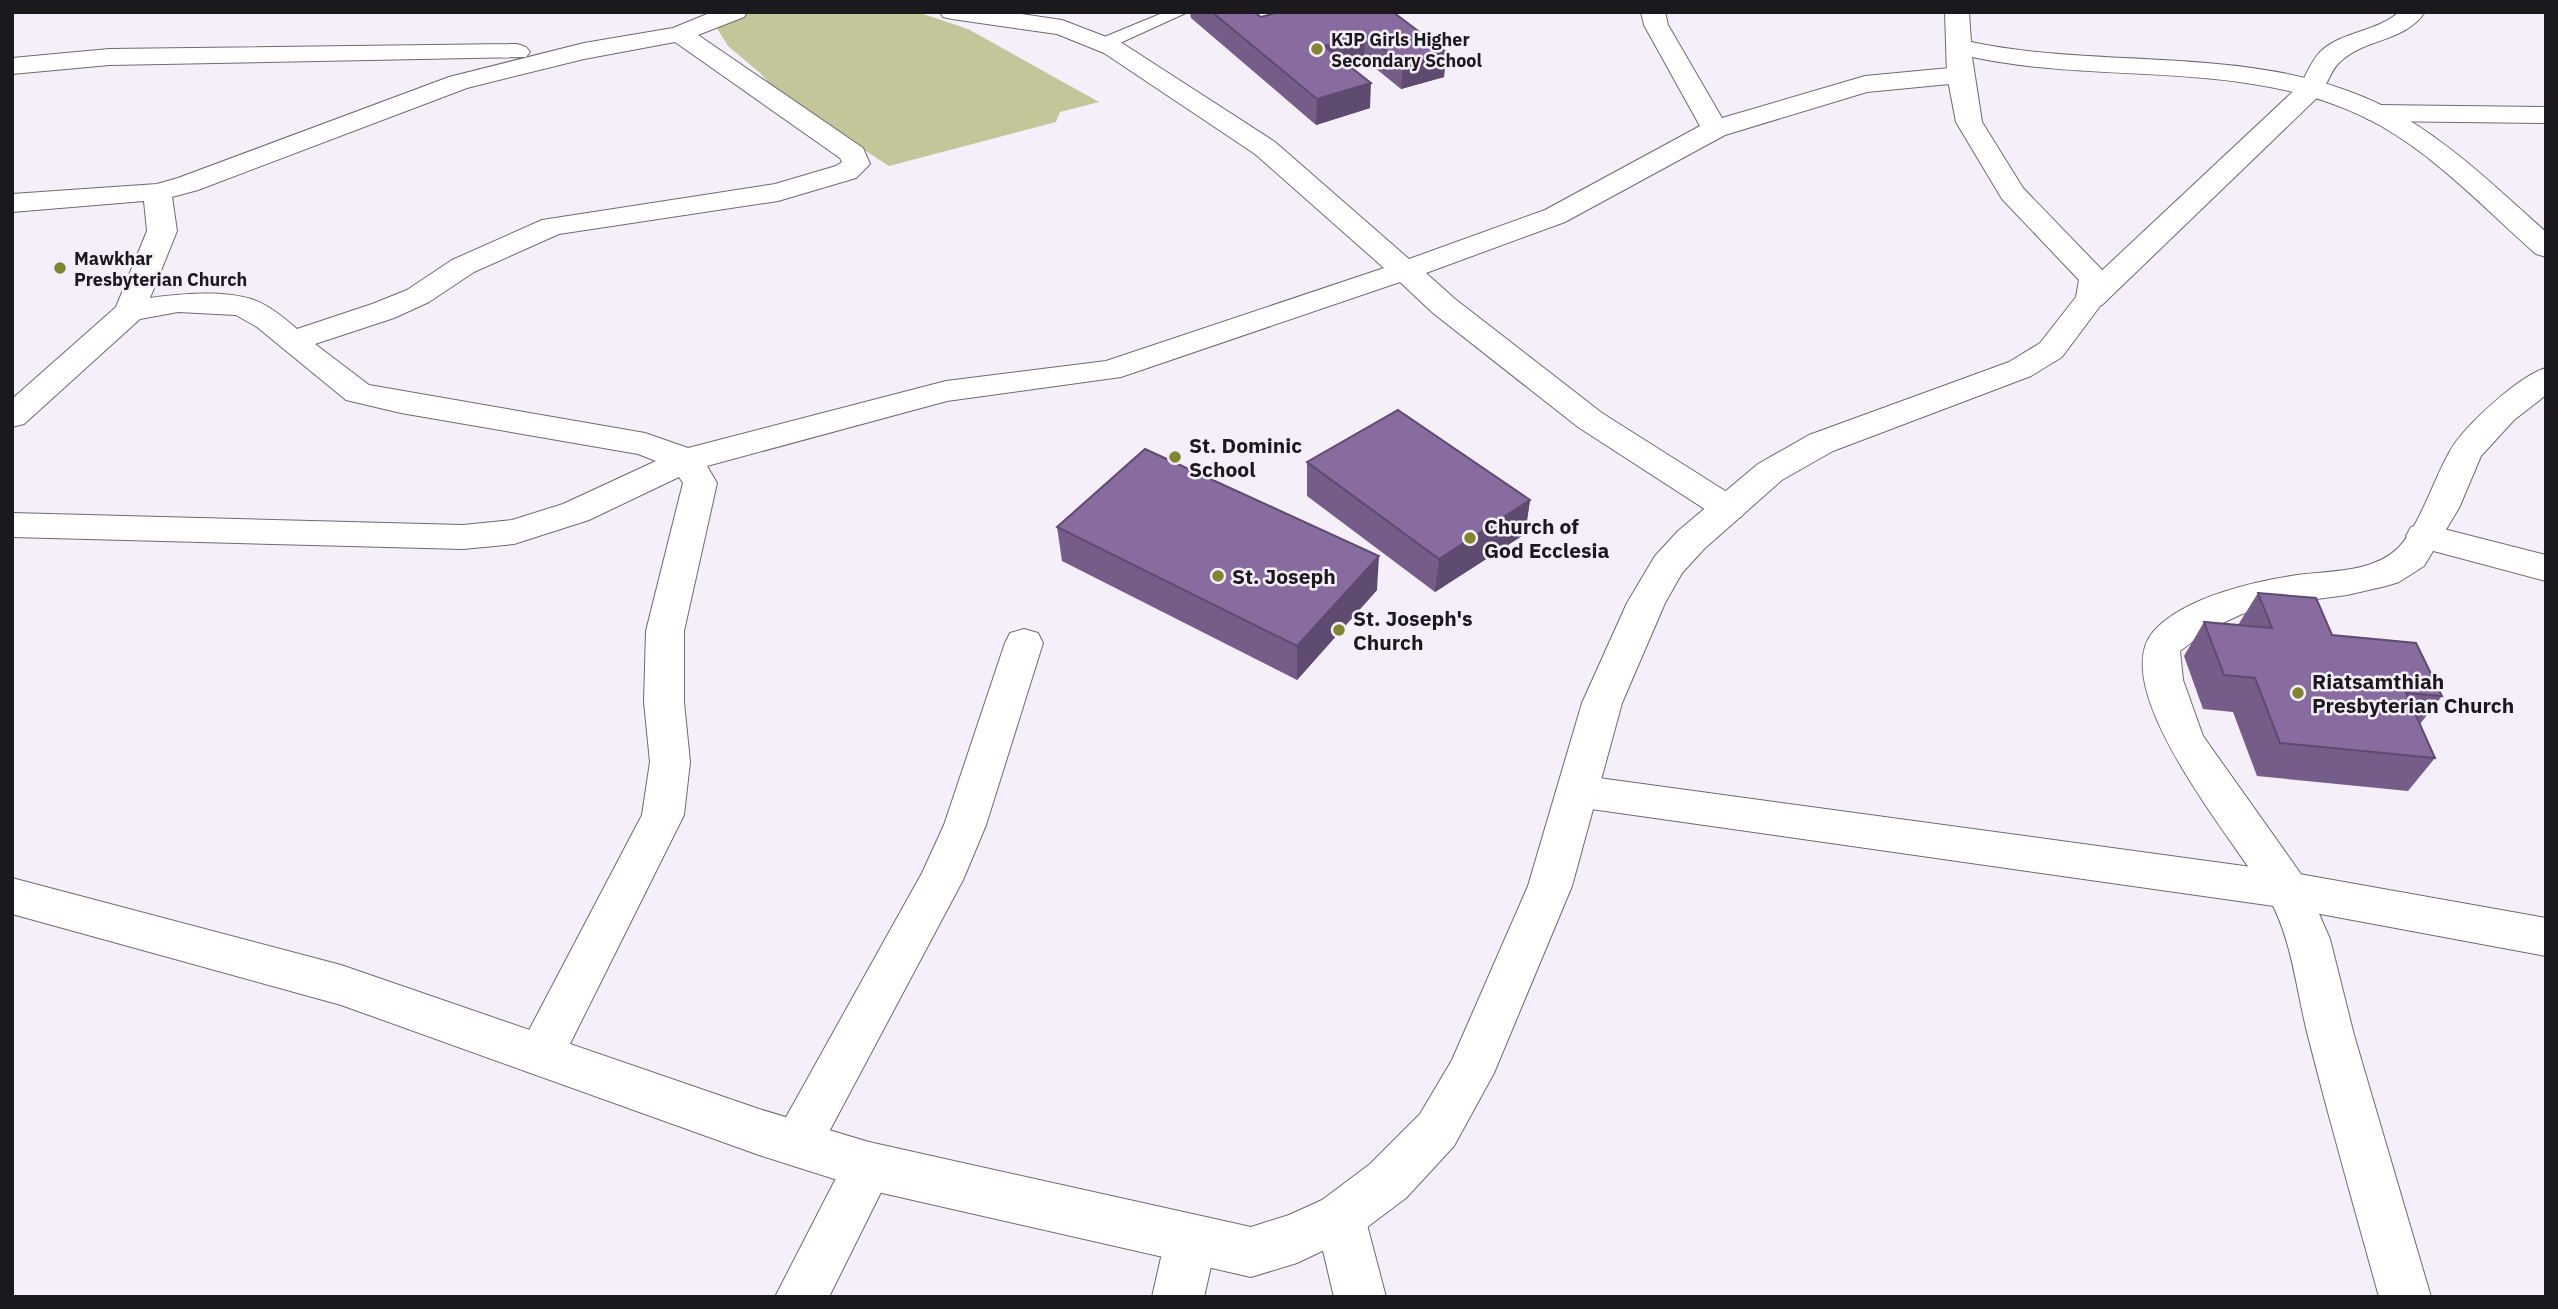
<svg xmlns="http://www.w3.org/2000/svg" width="2558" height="1309" font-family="'IBM Plex Sans',sans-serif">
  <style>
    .green { fill: #c3c699 }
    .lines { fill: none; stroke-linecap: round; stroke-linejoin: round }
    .service-casing { stroke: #6e6972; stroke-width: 2 }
    .minor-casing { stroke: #6e6972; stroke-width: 2 }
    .tertiary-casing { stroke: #6e6972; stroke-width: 2 }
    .service { fill: #fff; fill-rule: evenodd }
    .minor { fill: #fff; fill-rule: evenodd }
    .tertiary { fill: #fff; fill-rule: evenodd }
    .wall { fill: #755c89 }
    .shaded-wall { fill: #5f4b6f }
    .building { fill: #886b9f; stroke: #5f4b6f; stroke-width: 2 }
    .poi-dot { fill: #82852f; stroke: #f5effa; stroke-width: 2.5 }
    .labels { text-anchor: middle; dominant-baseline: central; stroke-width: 5; stroke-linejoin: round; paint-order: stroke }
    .far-poi-label { font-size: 18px; font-weight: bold; fill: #1b191d; stroke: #f5effa; text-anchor: start }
    .poi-label { font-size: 21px; font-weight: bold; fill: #1b191d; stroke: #f5effa; text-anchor: start }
  </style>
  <rect width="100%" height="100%" fill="#f5effa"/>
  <path class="green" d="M745,12h172l51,17 131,73 -39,10 -4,10 -167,44 -107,-69 -22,-24 -32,-27 -13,-21z"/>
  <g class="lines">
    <defs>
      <path id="service" d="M1165,12h23l-79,36 -6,1 -9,-5 3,-4z"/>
      <path id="minor" d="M712,12h35l-3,5 -46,18 165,113 7,16 -14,14 -78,23 -219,33 -85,38 -45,30 -35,16 -79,26 54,41 276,48 43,15 258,-67 160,-20 278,-93 -129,-114 -151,-101 -47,-19 -105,-15 -9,-2 -3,-5h68l54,8 60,23 153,99 134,117 136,-49 155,-84 -56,-101 -3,-13h24l3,13 54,93 143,-42 95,-9 9,3 4,5 -4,5 -9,3 -93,9 -142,43 -160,87 -139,51 29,26 147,114 139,88 6,8 -6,8 -12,4 -12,-4 -139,-90 -145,-114 -33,-31 -279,95 -174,24 -240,65 10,17 -33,148v71l6,60 -6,53 -127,255 -17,6 -17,-6 -7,-15 126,-240 8,-53 -6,-60 2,-71 37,-148 -4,-6 -90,43 -75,24 -51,5 -451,-12v-24l451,12 49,-5 51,-16 93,-43 -18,-7 -237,-41 -55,-13 -89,-73 -21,-12 -58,-3 -38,7 -116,105 -12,3v-28l104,-92 31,-76 -3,-30 -132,11v-18l145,-10 21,-6 271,-101 135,-34 89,-15zM675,42l165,116 2,4 -6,4 -61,18 -233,36 -90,40 -45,30 -35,14 -75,25c-14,-12 -28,-24 -46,-30 -28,-9 -73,-5 -101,-1l27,-67 -5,-34 26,-7 269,-102 117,-29z
        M2399,12h26c-20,30 -59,26 -84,49 -10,8 -13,22 -20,33l-219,211 -11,2 -11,-2 -4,-7 4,-7 221,-207c6,-11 11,-24 20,-33 22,-20 56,-19 78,-39z
        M517,44l9,3 4,5 -4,5 -417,8 -97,9v-16l97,-9z
        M2376,105l170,2v16l-170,-2 -9,-2 -4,-6 4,-6z
        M2424,524l122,31v26l-135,-36 -5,-9 5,-9z
        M1024,629l14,4 5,10 -57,182 -23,55 -149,280 -17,7 -17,-7 -8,-16 8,-16 142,-255 22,-48 61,-182 5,-10z
        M1577,775l711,97 258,46v38l-258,-48 -711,-101 -15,-4 -6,-12 6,-12z
        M869,1142l18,7 7,17 -65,131h-54l76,-148z
        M1340,1192l18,8 7,17 21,80h-52l-19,-80 7,-17z
        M1191,1215l18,7 8,18 -13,57h-52l13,-57 8,-18z"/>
      <path id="tertiary" d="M1945,12h24l2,30c142,30 300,-2 431,74 53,31 98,75 144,116v25l-10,-3c-50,-44 -97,-95 -155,-128 -124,-70 -274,-40 -409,-69l10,65 41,66 82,85 4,6 -3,19 -44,59 -31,19 -198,75 -51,29 -78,69 -22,24 -17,30 -43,100 -50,183 -78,187 -40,73 -48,52 -48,36 -61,29 -46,14 -382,-87 -110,-35 -418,-150 -329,-91v-36l329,87 418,144 110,33 382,85 38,-12 33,-15 48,-36 50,-50 32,-54 76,-174 54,-183 45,-100 28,-47 23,-25 80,-67 51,-29 200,-73 31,-19 36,-46 3,-17 -77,-81 -46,-77 -9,-47z
        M2546,368v27l-32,25 -33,36 -22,52 -35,58 -25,16 -13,4 -39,9 -61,8 -44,11 -34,16 -28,21 3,29 20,56 100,141 27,62 24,96 77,262h-52c-24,-87 -49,-174 -71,-261 -12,-46 -16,-100 -41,-141 -30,-51 -162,-206 -114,-263 31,-36 107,-52 152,-58 30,-3 70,-3 93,-26 22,-22 36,-70 52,-97 13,-24 70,-76 96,-83z"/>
    </defs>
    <use href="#service" class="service-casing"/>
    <use href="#minor" class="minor-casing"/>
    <use href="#tertiary" class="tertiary-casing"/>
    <use href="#service" class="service"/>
    <use href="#minor" class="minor"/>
    <use href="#tertiary" class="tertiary"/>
  </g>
  <path class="wall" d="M1190,12h64l7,5 18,-5 167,40 -2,25 -43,12 -37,-30 -17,5 23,44 -54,17 -125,-107z
    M1307,462l223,38 -5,34 -90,58 -128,-96z
    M1057,527l320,63 -80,90 -235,-119z
    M2258,593l184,103 -22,28 15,34 -27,33 -151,-15 -24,-64 -30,-3 -19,-53 20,-34 34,3z"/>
  <path class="shaded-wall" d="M1365,35l-1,24 -40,12v-25z
    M1446,52l-2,25 -43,12 2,-25z
    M1371,83l-1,25 -54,17 1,-26z
    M1530,500l-5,34 -90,58 4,-33z
    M1379,556l-2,34 -80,90v-34z"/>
  <path class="building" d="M1212,12h42l7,5 18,-5h114l53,40 -43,12 -38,-29 -41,11 47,37 -54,16z
    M1398,410l132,90 -91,59 -132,-97z
    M1145,449l234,107 -82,90 -240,-119z
    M2258,593l58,5 16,37 84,8 26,53 -36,-3 29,65 -155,-15 -25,-65 -31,-3 -20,-53 68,6z"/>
  <g class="poi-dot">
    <circle cx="1317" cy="49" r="7"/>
    <circle cx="60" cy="268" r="7"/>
    <circle cx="1175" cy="457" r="7"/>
    <circle cx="1470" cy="538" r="7"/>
    <circle cx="1218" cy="576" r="7"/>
    <circle cx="1339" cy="630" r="7"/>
    <circle cx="2298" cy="693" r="7"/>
  </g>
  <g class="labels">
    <g class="far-poi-label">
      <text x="1331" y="39">KJP Girls Higher<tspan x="1331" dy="21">Secondary School</tspan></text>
      <text x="74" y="258">Mawkhar<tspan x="74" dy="21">Presbyterian Church</tspan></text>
    </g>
    <g class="poi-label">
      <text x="1189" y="445">St. Dominic<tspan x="1189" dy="24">School</tspan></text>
      <text x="1484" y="526">Church of<tspan x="1484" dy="24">God Ecclesia</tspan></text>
      <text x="1232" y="576">St. Joseph</text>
      <text x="1353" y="618">St. Joseph's<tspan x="1353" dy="24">Church</tspan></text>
      <text x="2312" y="681">Riatsamthiah<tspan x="2312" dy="24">Presbyterian Church</tspan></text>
    </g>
  </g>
  <rect width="2558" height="1309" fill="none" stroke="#1b191d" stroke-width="28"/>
</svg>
